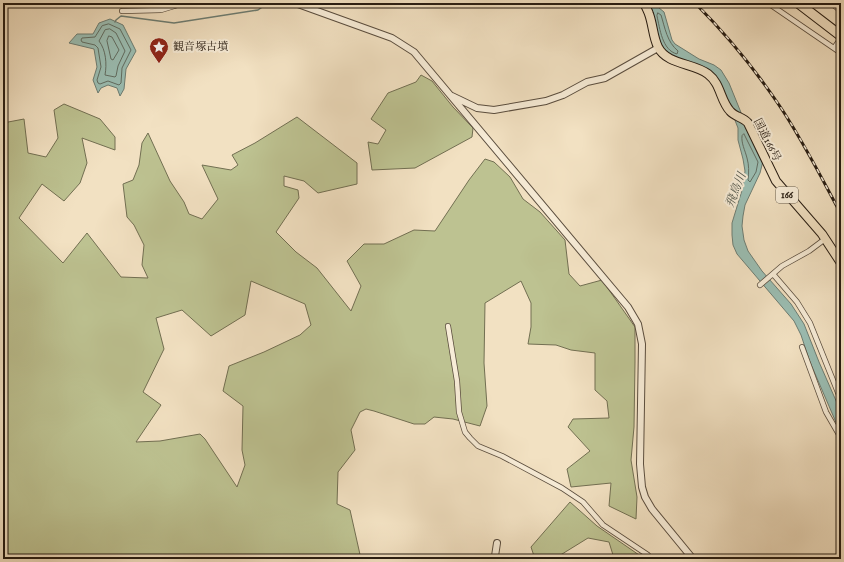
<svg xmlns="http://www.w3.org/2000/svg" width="844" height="562" font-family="'IM FELL English','Noto Serif JP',serif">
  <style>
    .green { fill: #bdc291; stroke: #726f52; fill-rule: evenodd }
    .water { fill: #9bbeb3; stroke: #6d7d73 }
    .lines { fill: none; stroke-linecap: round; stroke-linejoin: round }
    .shore { stroke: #616d62; stroke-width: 1 }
    .stream { stroke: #6d7d73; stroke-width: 1.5 }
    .minor-casing { stroke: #5a4d3e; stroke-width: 6 }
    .tertiary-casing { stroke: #5a4d3e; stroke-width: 8 }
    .trunk-casing { stroke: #271c12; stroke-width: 10 }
    .motorway-casing { stroke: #271c12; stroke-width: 11 }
    .minor { stroke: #f7ecd7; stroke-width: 4.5 }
    .tertiary { stroke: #f7ecd7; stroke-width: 6 }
    .trunk { stroke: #f2e1c2; stroke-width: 8 }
    .motorway { stroke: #f2e1c2; stroke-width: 9 }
    .rail-casing { stroke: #271c12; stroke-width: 3 }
    .rail { stroke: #f7ecd7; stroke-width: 1.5; stroke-dasharray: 4.5; stroke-linecap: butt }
    .labels { text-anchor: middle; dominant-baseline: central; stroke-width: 4; stroke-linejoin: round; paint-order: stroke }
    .shield { fill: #f7ecd7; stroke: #655a4d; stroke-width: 1 }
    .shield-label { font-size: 10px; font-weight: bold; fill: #271c12 }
    .poi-label { font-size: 11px; fill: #271c12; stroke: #f7ecd7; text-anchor: start }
    .street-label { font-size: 11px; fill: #271c12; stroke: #f7ecd7 }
    .water-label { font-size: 12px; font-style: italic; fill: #50554a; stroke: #f7ecd7 }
  </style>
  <rect width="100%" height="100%" fill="#f2e1c2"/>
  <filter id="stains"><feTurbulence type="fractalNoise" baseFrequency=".005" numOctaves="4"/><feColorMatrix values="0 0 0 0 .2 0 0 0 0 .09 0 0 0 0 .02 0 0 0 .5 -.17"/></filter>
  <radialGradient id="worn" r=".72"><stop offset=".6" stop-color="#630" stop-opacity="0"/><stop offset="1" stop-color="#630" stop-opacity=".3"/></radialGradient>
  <path class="green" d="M421,75l11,6 21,26 20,21 -1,9 -57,31 -43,2 -4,-28 10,2 8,-14 -15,-11 17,-26 28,-11z
    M64,104l36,15 15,18v13l-33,-12 5,25 -7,20 -16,18 -22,-17 -23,34 44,45 24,-30 34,44 27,1 -6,-13 2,-20 -10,-20 -7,-8 -4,-33 10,-4 6,-15 3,-22 6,-10 22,48 14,21 5,12 13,5 16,-20 -16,-34 29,5 7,-5 -6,-10 23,-12 42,-26 60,46v21l-39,9 -14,-12 -20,-5v10l14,4 1,8 -23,34 20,20 21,16 34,43 10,-25 -14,-25 17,-17h20l30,-14 21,1 34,-51 16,-21 9,3 16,15 13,22 17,13 25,28 4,34 11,12 22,-6 33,47v35l-1,65 -3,33 6,37 -1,22 -27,-13 2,-23 -40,4 -4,-18 23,-18 -22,-24 5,-8 36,-1 -2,-17 -12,-11v-37l-24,-3 -15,-5 -28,-1 3,-17v-24l-10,-22 -36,22 -1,60 3,43 -7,20 -27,-7 -19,-2 -9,7h-11l-40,-13 -8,-2 -6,3 -9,18 4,20 -17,22 -1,32 13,6 11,49h-358v-436l21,-4 4,34 18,4 12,-19 -4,-28zM251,281l54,23 6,21 -11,10 -36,17 -35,14 -6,25 20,15 -1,44 3,15 -8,22 -32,-48 -5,-5 -40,7 -24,1 25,-37 -18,-13 21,-43 -8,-31 26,-8 29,26 34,-21z
    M570,502l27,24 45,31c-9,5 -21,2 -29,-2l-4,-13 -21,-4 -34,21h-19l-4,-12z"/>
  <path class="water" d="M649,3h4l11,9 8,28 3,4 24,15 15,6 7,5 8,13 13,32 21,46 -3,12 -15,32 -2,11 -1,10 2,14 4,11 14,20 29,33 13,20 15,38 22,50v19l-3,-4 -28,-65 -9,-27 -7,-14 -57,-67 -4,-9 -1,-10v-12l11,-36 2,-16 -2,-12 -5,-19v-12l-16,-41 -50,-30 -11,-10z
    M110,19l13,6 13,26 -10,18 -2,20 -4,7 -3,-8 -9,-3 -7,3 -3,5 -5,-13 4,-13 -3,-18 -25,-6 8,-9h16l6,-11z"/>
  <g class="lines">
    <path class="shore" d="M658,13l3,2c4,13 6,27 17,36l-1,3c-15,-4 -17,-25 -20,-38z
      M109,24l11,5 11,21 -9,18 -1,15 -2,2 -11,-4 -8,3 -2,-1 -1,-3 4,-13 -3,-19 -3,-3 -13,-3 -1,-2 1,-2 13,-1 7,-11z
      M110,29l6,4 9,18 -7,15 -2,10 -1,1 -10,-2c2,-11 1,-25 -6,-34l6,-11z
      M109,36l3,1 7,13 -6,10 -2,-1 -4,-18z
      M744,134l14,28 -2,10 -6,10 -2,-2c1,-8 1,-15 -1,-22 -2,-8 -6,-15 -5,-22z"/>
    <path class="stream" d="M115,22l1,-2 5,-4 53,7 84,-13 10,-7"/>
    <defs>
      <path id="minor" d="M768,3l73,50
        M831,3l10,8
        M122,11l39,-1 23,-7
        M834,48l5,-7
        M773,274l24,28 13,21 31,77
        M760,285l22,-19 27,-15 16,-12
        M448,326l9,55 2,31 6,20 5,6 8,8 24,10 60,32 21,14 20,23 45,30 2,4
        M802,347l24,65 15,26"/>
      <path id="tertiary" d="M295,3l97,35 22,14 214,255 10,17 4,20 -2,120 2,23 3,10 7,12 41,50
        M452,96l25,12 17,2 52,-9 17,-6 24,-13 18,-4 53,-30
        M492,559l3,-3 2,-13"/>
      <path id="trunk" d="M644,3c2,4 4,8 5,11 4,11 4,23 9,33 9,18 36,16 50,27 13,10 12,26 22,37 5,6 13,6 18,12l28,58 46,53 19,29"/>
      <path id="motorway" d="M798,3l43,33"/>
    </defs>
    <use href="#minor" class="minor-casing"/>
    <use href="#tertiary" class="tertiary-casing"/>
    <use href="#trunk" class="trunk-casing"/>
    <use href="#motorway" class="motorway-casing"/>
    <use href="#minor" class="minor"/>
    <use href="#tertiary" class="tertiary"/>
    <use href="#trunk" class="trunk"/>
    <use href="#motorway" class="motorway"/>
    <defs>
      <path id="rail" d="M695,3c31,31 59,65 84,102 23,34 42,72 62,109"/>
    </defs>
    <use href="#rail" class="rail-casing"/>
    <use href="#rail" class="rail"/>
  </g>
  <defs>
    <symbol id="sight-pin" viewBox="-11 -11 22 30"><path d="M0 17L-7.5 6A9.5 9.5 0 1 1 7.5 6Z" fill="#8f2418" stroke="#f7ecd7"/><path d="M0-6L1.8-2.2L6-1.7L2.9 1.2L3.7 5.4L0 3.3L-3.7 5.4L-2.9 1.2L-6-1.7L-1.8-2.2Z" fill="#fff"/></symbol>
  </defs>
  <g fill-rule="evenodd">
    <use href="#sight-pin" x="148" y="36" width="22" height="30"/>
  </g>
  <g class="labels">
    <rect class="shield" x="776" y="187" width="22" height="16" rx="3"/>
    <g class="shield-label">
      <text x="787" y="195">166</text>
    </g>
    <g class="poi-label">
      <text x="173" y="47">観音塚古墳</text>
    </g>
    <g class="street-label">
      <text transform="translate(767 140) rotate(63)">国道166号</text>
    </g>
    <g class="water-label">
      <text transform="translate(736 190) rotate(-69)">飛鳥川</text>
    </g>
  </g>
  <rect width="844" height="562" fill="none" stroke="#f2e1c2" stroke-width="16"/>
  <rect x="4" y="4" width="836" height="554" fill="none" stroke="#271c12" stroke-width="2"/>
  <rect x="8" y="8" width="828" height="546" fill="none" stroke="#271c12"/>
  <rect width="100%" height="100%" filter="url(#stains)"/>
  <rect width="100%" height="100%" fill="url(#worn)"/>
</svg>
